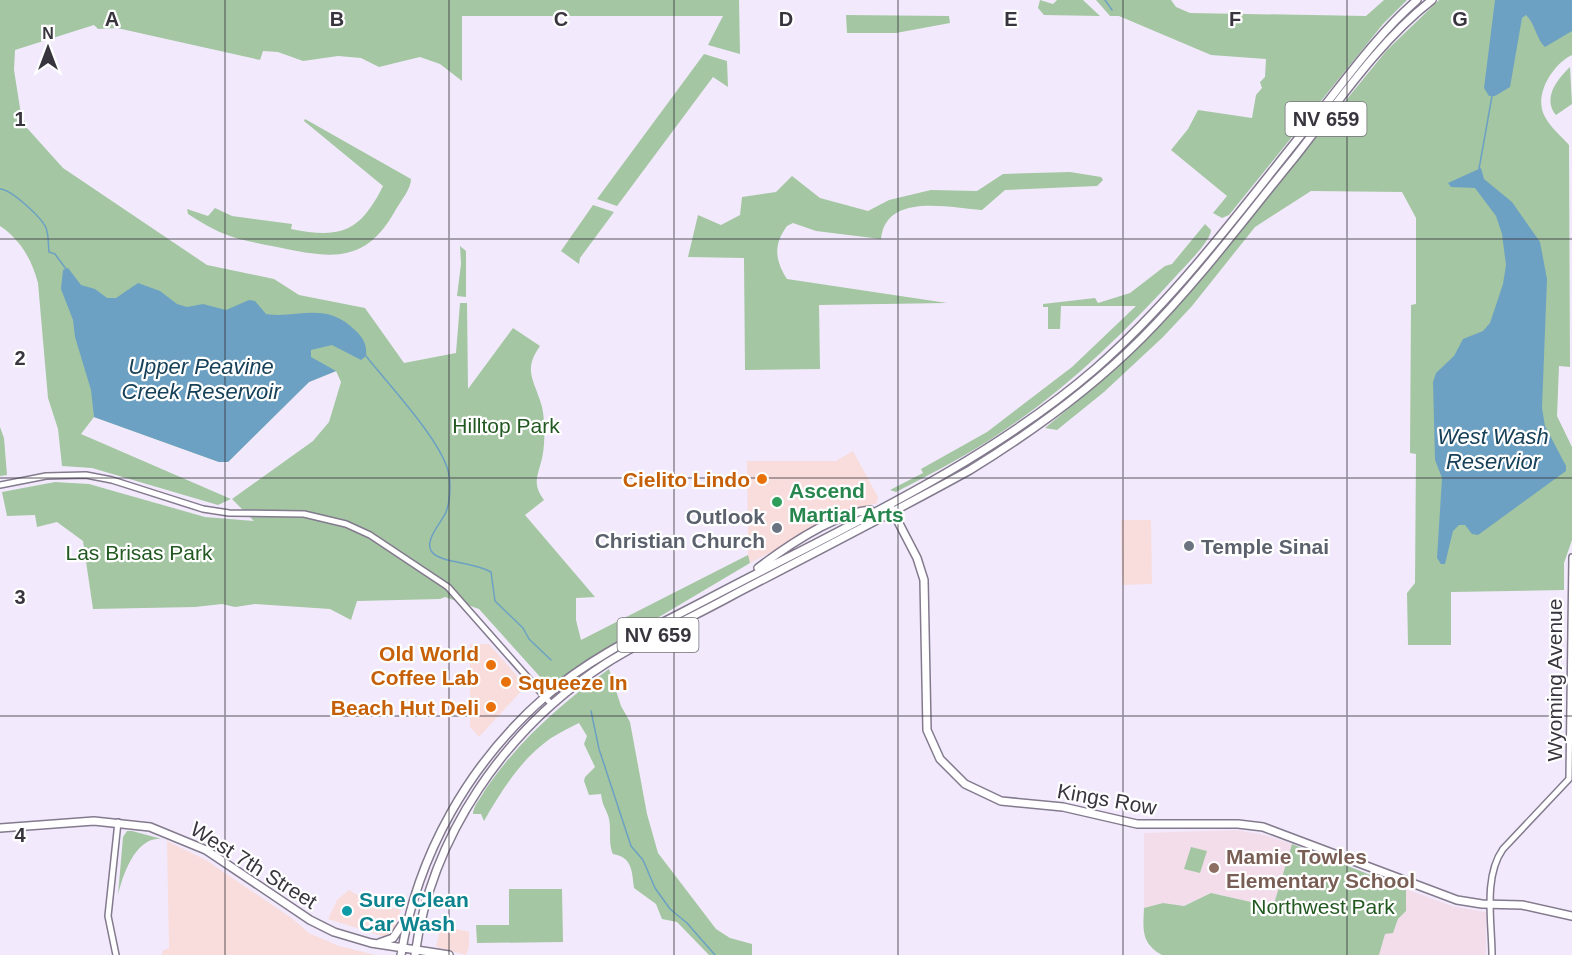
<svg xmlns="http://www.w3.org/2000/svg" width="1572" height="955" font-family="Arial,sans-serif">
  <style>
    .commercial { fill: #f8dddc }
    .education { fill: #f3ddeb }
    .green { fill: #a4c6a2 }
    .water { fill: #6da1c3 }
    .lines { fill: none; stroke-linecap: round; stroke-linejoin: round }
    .stream { stroke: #6da1c3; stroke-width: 1.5 }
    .minor-casing { stroke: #837a8e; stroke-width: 8 }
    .major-casing { stroke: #837a8e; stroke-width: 10 }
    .minor { stroke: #fff; stroke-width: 5 }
    .major { stroke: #fff; stroke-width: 7 }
    .grid { fill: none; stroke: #39353e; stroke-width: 1.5; stroke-opacity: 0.55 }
    .food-dot { fill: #e8710a; stroke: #fff; stroke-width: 2 }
    .leisure-dot { fill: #2e9e5b; stroke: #fff; stroke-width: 2 }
    .worship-dot { fill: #6b7280; stroke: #fff; stroke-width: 2 }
    .education-dot { fill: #8d6e63; stroke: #fff; stroke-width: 2 }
    .culture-dot { fill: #0f9aa8; stroke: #fff; stroke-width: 2 }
    .labels { text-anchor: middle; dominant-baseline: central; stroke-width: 4.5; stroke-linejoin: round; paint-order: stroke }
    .shield { fill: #fff; stroke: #747278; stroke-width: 1.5 }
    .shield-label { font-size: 20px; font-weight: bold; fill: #39353e }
    .park-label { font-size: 21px; fill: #225921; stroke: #fff }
    .food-label { font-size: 21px; font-weight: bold; fill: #c56008; stroke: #fff; text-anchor: end }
    .leisure-label { font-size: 21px; font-weight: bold; fill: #27864d; stroke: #fff; text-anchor: start }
    .worship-label { font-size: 21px; font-weight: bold; fill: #5b616d; stroke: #fff; text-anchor: end }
    .street-label { font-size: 21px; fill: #39353e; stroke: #fff }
    .education-label { font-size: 21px; font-weight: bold; fill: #785e54; stroke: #fff; text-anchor: start }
    .culture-label { font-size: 21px; font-weight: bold; fill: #0d838f; stroke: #fff; text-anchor: start }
    .water-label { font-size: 22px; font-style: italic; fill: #174159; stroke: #fff }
    .grid-label { font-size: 20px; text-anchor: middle; font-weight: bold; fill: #39353e; stroke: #fff; stroke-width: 4.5; stroke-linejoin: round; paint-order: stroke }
  </style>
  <rect width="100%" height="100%" fill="#f2eafc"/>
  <path class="commercial" d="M853,451l25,46 -1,6 -34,11 -93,49 -2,-5 -1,-97h89z
    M1121,520h30l1,64 -30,1z
    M470,644h19l37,42 -47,51 -9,-10z
    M167,841l39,19 87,59 16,14 30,13 37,9h-214v-4l7,-3z
    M349,890l19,11 33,9 -8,23 -5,4 -6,-1 -54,-17 9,-19z
    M441,925l28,7v15l-3,8 -30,-8z"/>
  <path class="education" d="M1236,830l29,5 27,9 -19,63 -62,-14 -28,13 -20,-3 -19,5v-75z
    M1406,889l46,17 34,6v43h-107l6,-22h8l5,-14 8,-8z"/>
  <path class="green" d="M0,0h739l1,54 -32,-9 15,-29h-261v65l-22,-17 -20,-7 -41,10 -18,-9 -23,-2 -35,5 -25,-9 -15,-1 -3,9 -143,-32 -19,1 -4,-4 -79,25 -1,20 6,38 7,20 36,40 144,97 67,14 25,16 66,13 39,55 52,-10 4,-50h7l1,86 45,-61 27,18c-18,25 -5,35 2,61 3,13 3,33 1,46 -3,20 -13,29 1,47l-19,15 70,82 -19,1v22l5,20 167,-85 2,8 -165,98 -27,19 -16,-1 -63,-70 -34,-12 -5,2 -83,2 -6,19 -21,-11 -75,-5 -20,3 -13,-3 -27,3 -102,2 -10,-68 -26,-19 -20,5 -2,-12 -28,1 -5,-24 53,-10 34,2 116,33 49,4 -22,-22 81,-58 16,-19 12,-40 -5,-11 -27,11 -81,80h-9l-125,-45 -13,17 150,65 -13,6 -126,-37 -30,-2 -4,-37 -10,-31 -10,-115c-6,-23 -18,-44 -38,-57z
    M1040,0l13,4 4,-4h26l17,16 -56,-1 -6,-7z
    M1096,0h75l5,7 14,6 176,3 18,-16h23l-24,24 -154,191 -7,3 -9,-5 14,-17 -56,-46 17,-21 10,-19 54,8 4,-23 6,-7 -2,-6 5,-5 1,-18 -55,-4 -92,-39h-9z
    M1439,0h133v55c-19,9 -38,39 -28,60 5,11 17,21 25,30l1,222 -11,-1 -2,50 15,31v93l-8,23v27l-113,2v53h-43l-1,-52 8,-10 1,-129 -6,-1 1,-148 5,-1v-86l-14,-26 -91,-1 -56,36 -63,79 -29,31 -59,55 -47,38 -12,-2 71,-59 51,-50 220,-269z
    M846,15l103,1 1,7 -54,10h-49z
    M704,54l23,7 1,26 -15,-10 -96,129 -20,-7z
    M1570,67l2,37 -16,11c-14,-16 1,-36 14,-48z
    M305,119l106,60c0,10 -11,23 -16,32 -30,54 -65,47 -118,36 -41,-8 -54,-10 -89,-33l-1,-5 21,7 7,-8 17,8 60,8 -1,5c50,10 69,3 92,-43l-79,-65z
    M1070,172l31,5 2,3 -6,6 -92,4 -23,20c-33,-2 -96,-18 -101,29l-65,-8 -23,-8 -6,3c-14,19 -12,34 0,53l160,24 -128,2 1,64 -75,1 -1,-112 -56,-1 10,-42 23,10 19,-10 2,-18 34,-5 16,-16 28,22 48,13 21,-11 42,-10 46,1 26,-17z
    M593,205l21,7 -34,46 -1,6 -18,-13z
    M1205,224l6,6c0,11 -27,37 -35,46 -56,62 -117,120 -188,165 -30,19 -61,35 -92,51l-6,-2 33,-17 -2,-4 66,-37 85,-65 64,-61h-75l-1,23h-12v-22h-5v-3l52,-6 3,5 32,-10 35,-27 7,-2z
    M460,246l6,5v46l-9,-1 4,-32z
    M0,427l4,11 3,37 -7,1z
    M609,669l12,37 9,16 17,92 11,39 58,76 14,9 22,6v11h-43l-32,-33 -15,-3 -6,-15 -22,-16c-2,-17 -2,-31 -21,-34 -6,-13 0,-29 -6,-41 -3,-7 -5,-10 -6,-19l-12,1 -5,-14 1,-4 10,-10 -11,-23 3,-8 -8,-13c-12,6 -27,13 -37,22 -24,19 -43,50 -58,76l-3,-7h-8c0,-8 8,-16 12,-24 34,-50 78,-88 124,-121z
    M132,831l30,8c-26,-3 -39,35 -44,56l5,-58 4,-6z
    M1292,844l114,45v22l-8,8 -5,14 -8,1 -6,21h-217c-21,-12 -19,-25 -18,-47l19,-5 21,3 27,-13 62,14z
    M1191,847l16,4 -7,22 -16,-4z
    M509,889h53l1,53 -86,1 -1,-18h33z"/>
  <path class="water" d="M1495,0h77v31l-27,16c-9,-8 -10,-24 -19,-32l-4,3 -12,69 -15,9h-6l-5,-8z
    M1481,168l3,11 28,23 28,40 7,37 -5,129 3,18 21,40v5l-88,64 -6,-1 -7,-9h-6l-6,6 -8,33h-4l-4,-6 5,-80 -7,-18 -2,-78 3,-9 18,-17 9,-17 20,-8 7,-8 13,-39 3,-19 -4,-31 -6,-18 -21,-28 -24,-1 -3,-4z
    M68,268l13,17 14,4 12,9h9l22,-15 22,8 17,13 10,3 16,-3 23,6 23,-10 6,1 11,13c33,5 59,-14 90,17 8,8 11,14 10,25l-5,4 -29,-15 -21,5v7l25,14 -27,11 -81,80h-9l-125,-45 -3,-27 -16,-53 -2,-17 -12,-31 2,-19z"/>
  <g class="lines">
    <path class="stream" d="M1105,0l7,10
      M1479,169l13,-73
      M0,189c11,0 42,29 46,39 3,8 2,17 3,24l6,2 11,15
      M366,356c22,28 78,87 83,119 2,11 1,27 -3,37 -4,10 -23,29 -14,40 8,11 43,10 59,20l4,29 28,27 6,11 22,21
      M591,711l8,38 32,97 12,14 12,28 15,21 17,14 28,32"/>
    <defs>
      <path id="minor" d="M0,485l46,-9 40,-1 26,5 91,29 26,4 75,1 42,10 24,11 78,52 104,118
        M116,955l-8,-39 10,-94
        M1492,955c0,-32 -9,-78 11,-106l66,-70 3,-222"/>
      <path id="major" d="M891,508l26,50 7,22 3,150 13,29 25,25 36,17 62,6 74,17h101l25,3 194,73 25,4 40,1 50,11
        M758,568c29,-22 76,-54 112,-58
        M0,828l94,-7 56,6 56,23 104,70 24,12 37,11 78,12
        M379,943l14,-5 12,-18
        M401,955c16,-100 68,-192 145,-259 47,-41 105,-67 160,-96 130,-69 277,-134 389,-231 85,-74 152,-168 223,-255 31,-39 61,-81 99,-114
        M415,955c16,-119 90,-226 190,-291 41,-26 86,-46 128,-69 79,-41 159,-82 237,-125 62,-38 121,-81 172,-132 56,-56 103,-120 153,-181 42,-53 83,-115 137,-157"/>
    </defs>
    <use href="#minor" class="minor-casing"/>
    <use href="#major" class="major-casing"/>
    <use href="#minor" class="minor"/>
    <use href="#major" class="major"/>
  </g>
  <path class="grid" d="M225,0v955M449,0v955M674,0v955M898,0v955M1123,0v955M1347,0v955M0,239h1572M0,478h1572M0,716h1572"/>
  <g class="food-dot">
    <circle cx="762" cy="479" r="6"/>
    <circle cx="491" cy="665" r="6"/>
    <circle cx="506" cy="682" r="6"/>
    <circle cx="491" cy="707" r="6"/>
  </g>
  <circle class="leisure-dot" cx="777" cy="502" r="6"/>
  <g class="worship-dot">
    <circle cx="777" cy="528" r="6"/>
    <circle cx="1189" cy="546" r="6"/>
  </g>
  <circle class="education-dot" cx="1214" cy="868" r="6"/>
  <circle class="culture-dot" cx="347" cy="911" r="6"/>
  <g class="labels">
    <g class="shield">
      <rect x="1285.5" y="102" width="81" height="34" rx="4.5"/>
      <rect x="617.5" y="618" width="81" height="34" rx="4.5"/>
    </g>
    <g class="shield-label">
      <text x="1326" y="119">NV 659</text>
      <text x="658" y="635">NV 659</text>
    </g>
    <g class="park-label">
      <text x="506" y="425">Hilltop Park</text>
      <text x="139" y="552">Las Brisas Park</text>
      <text x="1323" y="906">Northwest Park</text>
    </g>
    <g class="food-label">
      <text x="750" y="479">Cielito Lindo</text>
      <text x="479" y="653">Old World<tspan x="479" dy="24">Coffee Lab</tspan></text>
      <text x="518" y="682" text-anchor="start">Squeeze In</text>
      <text x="479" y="707">Beach Hut Deli</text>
    </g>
    <g class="leisure-label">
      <text x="789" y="490">Ascend<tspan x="789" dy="24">Martial Arts</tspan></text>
    </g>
    <g class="worship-label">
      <text x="765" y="516">Outlook<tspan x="765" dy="24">Christian Church</tspan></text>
      <text x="1201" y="546" text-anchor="start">Temple Sinai</text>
    </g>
    <g class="street-label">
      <text transform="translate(1554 680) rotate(-90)">Wyoming Avenue</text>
      <text transform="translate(1107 799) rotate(10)">Kings Row</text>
      <text transform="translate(254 865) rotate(32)">West 7th Street</text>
    </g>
    <g class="education-label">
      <text x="1226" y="856">Mamie Towles<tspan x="1226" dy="24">Elementary School</tspan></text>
    </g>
    <g class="culture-label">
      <text x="359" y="899">Sure Clean<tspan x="359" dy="24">Car Wash</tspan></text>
    </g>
    <g class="water-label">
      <text x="201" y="366">Upper Peavine<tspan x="201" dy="25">Creek Reservoir</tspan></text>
      <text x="1493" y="436">West Wash<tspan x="1493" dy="25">Reservior</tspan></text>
    </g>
  </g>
  <g class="grid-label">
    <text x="112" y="26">A</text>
    <text x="337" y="26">B</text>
    <text x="561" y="26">C</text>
    <text x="786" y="26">D</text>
    <text x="1011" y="26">E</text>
    <text x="1235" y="26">F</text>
    <text x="1460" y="26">G</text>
    <text x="20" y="126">1</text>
    <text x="20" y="365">2</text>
    <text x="20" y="604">3</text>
    <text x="20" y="842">4</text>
  </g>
  <g transform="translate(48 48)" stroke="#ffffff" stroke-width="4.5" paint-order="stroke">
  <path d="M0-4.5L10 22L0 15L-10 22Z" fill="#39353e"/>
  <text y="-9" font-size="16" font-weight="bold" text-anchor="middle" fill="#39353e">N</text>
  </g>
</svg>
